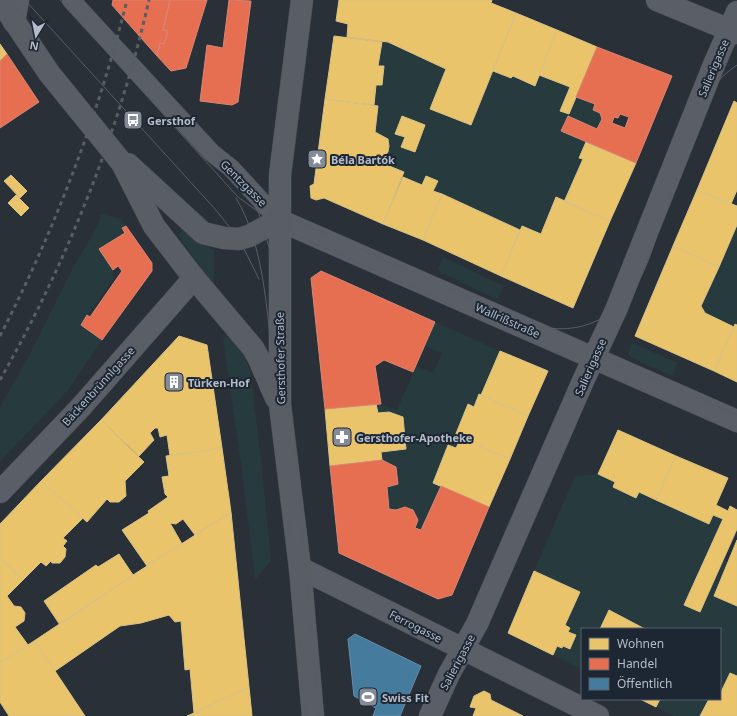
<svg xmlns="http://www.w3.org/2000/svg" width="737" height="716" font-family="'Noto Sans',sans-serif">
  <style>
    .green { fill: #273a3e; fill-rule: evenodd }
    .homes { fill: #e9c46a; stroke: #d9c286 }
    .shops { fill: #e76f51; stroke: #d88675; fill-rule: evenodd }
    .public { fill: #457b9d; stroke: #668eaa }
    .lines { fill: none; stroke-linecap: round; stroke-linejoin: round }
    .service-casing { stroke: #484c53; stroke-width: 19 }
    .minor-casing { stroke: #484c53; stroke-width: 23 }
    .tertiary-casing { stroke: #484c53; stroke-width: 23 }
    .secondary-casing { stroke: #484c53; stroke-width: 23 }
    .service { stroke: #5a5e66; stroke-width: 18 }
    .minor { stroke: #5a5e66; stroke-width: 22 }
    .tertiary { stroke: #5a5e66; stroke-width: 22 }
    .secondary { stroke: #595d64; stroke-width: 22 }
    .tram { stroke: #595d64; stroke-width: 1 }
    .rail { stroke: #595d64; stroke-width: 3; stroke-dasharray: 4 4; stroke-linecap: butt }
    .labels { text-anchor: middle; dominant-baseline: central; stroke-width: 4; stroke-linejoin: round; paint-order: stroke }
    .street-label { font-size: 11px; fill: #b4bcc9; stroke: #1d2633 }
    .poi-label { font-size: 11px; font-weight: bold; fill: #b4bcc9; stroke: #1d2633; text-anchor: start }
  </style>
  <rect width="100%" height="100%" fill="#2a3038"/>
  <path class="green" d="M382,42h6l58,27 -16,40 40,16 23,-54 18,7 2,-2 22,10 4,-11 31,12 -10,24 9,3 7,-17 19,7 -2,6 7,3 2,6 -5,10 -29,-13 -6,15 24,11 -7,16 4,1 -19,43 -9,-4 -14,36 -19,-8 -2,4 -87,-39 5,-10 -11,-5 -5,9 -19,-8 1,-5 -32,-13c13,0 18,-7 16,-20l-13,-7 3,-26 -4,-1 2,-20 8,-19h-6zM402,116l23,9 -10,27 -14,-5 4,-10 -10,-4z
    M101,214l20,5 5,7 -4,2 3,5 -26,16 14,21v10l-32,45 21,15 -34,50 -68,72v-55l32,-57 38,-77 28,-48z
    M737,225v100l-2,-1 -1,3 -29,-14 -4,-7z
    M182,230l11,8 21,12v37l-36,-52z
    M443,257l61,29 -7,13 -54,-25 -5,-4z
    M435,322l65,29 -26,56 -6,-3 -13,32 6,2 -5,10 -8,-2 -15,37 8,3 -20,44 -6,-2 3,-8 -5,-10c-9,-4 -15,0 -24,-1l-2,-22 11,-3 -2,-16 -14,-8 -1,-8 25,-3 -3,-32 -14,-5 -11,1 -2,-9h5l16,6 19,-44 17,7 9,-20 -17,-7z
    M229,332l14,20 8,24 11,93 9,92 -16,19 -13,-109 -19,-133z
    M632,343l46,20 -6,13 -38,-17 -6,-4z
    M598,474l17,8 -2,5 23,10 3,-5 70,32 4,-9 10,4 -38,86 38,-45 6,3 -15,32 23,11v70l-7,-3 -10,21v-65h-75l-36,-18 -9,18h-18l-1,40 -28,-14 4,-9 14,3 5,-14 -8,-3 -3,-7 15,-33 -46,-21 41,-95z
    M660,699h49l-9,17h-26l-18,-9z"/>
  <path class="homes" d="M339,0h153l-1,3 25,10 -45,112 -41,-16 16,-40 -58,-27 -41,-5 1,-13 -12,-3z
    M516,13l41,17 -22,56 -22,-10 -2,2 -18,-7z
    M557,30l40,17 -28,67 -9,-3 10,-24 -31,-12z
    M334,36l48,6 -4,24h6l-2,19h-6l-2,20 -49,-6z
    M0,44l7,10 -7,7z
    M325,99l53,7 -3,26 13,7 1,7 -1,6 -4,5 -5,2h-7l32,13 -21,52 -59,-26 -8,2 -5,-2 -1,-12 4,-2z
    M734,101l3,2v87l-6,14 -34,-14z
    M402,116l23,9 -10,27 -14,-5 4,-10 -10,-3z
    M586,142l50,21 -26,58 -46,-19 19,-43 -4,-1z
    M11,175l16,16 -7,7 -16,-17z
    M426,176l12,5 -5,10 9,3 -19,46 -40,-16 20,-47 19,8z
    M697,190l40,16v19l-18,42 -46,-21z
    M442,194l78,36 -19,46 -78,-36z
    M16,195l13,13 -8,8 -13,-13z
    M556,197l54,24 -37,87 -72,-32 21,-50 19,8z
    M673,246l46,21 -18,39 4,7 29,14 -20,44 -79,-35z
    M735,324l2,1v57l-23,-11z
    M179,336l28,9 15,103 -52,8 -3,-21 -7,2 -2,-9h-3l-5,5 4,7 -15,16 -38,-36z
    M500,351l48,20 -20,45 -47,-21z
    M479,394l49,22 -18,43 -55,-23 13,-32 6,3z
    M376,404l2,9 11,-1 14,5 3,32 -25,3 1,8 -52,6 -5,-57z
    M101,420l43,42 -19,19 1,15 -7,6h-9l-3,-3 -20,23 -46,-41z
    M618,430l58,26 -20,44 -17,-8 -3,6 -23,-11 2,-5 -17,-8z
    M461,438l49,21 -21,48 -56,-24 15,-38 8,3z
    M222,448l9,64 -36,23 -12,-16 -7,5 -6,-1 12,21 -35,22 -25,-36 27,-17 -1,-2 20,-14 -3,-3 -3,-17 7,-1 -3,-20z
    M676,456l52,22 -12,27 12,6 2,-5 7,4v19l-37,83 -16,-7 39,-86 -10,-4 -4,9 -53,-24z
    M41,481l42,37 -20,20 4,3 -4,5 3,3 -1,8 -5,6h-8l-1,-2 -5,5 -5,-4 -18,18 -23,-22v-34z
    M231,512l18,175 -55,26 -4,-44 -5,1 -4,-49 -6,1 -6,-7 -28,8 -21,3 -65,45 -21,-30 99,-66z
    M737,540v66l-23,-10z
    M119,554l14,21 -73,50 -16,-24 52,-36 2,2z
    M0,558l23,22 -16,16 7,10 7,1 4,6 -1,8 -9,6 13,18 -28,18z
    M534,571l46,21 -15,33 5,3 -2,4 8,3 -6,14 -7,-3 -1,2 -5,-2 -4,9 -45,-22z
    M609,610l36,19h-45z
    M34,641l21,30 30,45h-76l-9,-14v-39z
    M730,673l7,3v40h-37l9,-17h11v-5z
    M249,687l3,29h-65l7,-3z
    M484,691l6,3 1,6 32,16h-50l3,-8 -6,-1 4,-11z
    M640,699h20l-4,8z"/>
  <path class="shops" d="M113,0h57l-7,30 5,1 -4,13 -4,-1 -3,13 -45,-51z
    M170,0h37l-21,68 -15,3 -14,-15 3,-13 4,1 4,-13 -5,-1z
    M229,0l22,1 -13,101 -6,3 -32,-4 7,-56 16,3z
    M597,47l75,29 -36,87 -75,-32 7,-15 29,13 5,-10 -2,-6 -7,-3 2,-6 -19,-7zM620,114l9,3 -4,11 -13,-5 2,-6 4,1z
    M7,54l32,48 -39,26v-67z
    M126,226l26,37v8l-50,69 -21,-15 6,-10 3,2 32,-46 -4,-5 -5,4 -14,-21 26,-16 -3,-5z
    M321,271l114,51 -22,50 -29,-12 -9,6 6,38 -56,5 -14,-131z
    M382,460l14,7 2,17 -11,3 2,22 7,1 9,-3 8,3 5,10 -3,8 6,2 20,-44 48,21 -37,88 -14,4 -99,-46 -9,-87z"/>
  <path class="public" d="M355,634l66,32 -21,50h-27l3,-8 -22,-12 -6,-57z"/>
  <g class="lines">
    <defs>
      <path id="service" d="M71,0l141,153 19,15 48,52"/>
      <path id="minor" d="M14,22l4,-22
        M0,492l81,-85 113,-129
        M300,568l298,148
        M430,716l19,-42 28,-50 106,-243 33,-71 97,-243 24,-55"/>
      <path id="tertiary" d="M657,0l80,33
        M279,220l458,201"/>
      <path id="secondary" d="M0,0l49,73 73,90 32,63 40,52 59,70 6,11 17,39
        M302,0l-22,175v230l20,163 13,148
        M128,164l75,69 21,5 15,1 10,-3 30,-16"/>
    </defs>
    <use href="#service" class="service-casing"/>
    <use href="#minor" class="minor-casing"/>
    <use href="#tertiary" class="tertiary-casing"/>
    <use href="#secondary" class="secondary-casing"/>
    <use href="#service" class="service"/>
    <use href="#minor" class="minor"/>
    <use href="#tertiary" class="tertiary"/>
    <use href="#secondary" class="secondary"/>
    <path class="tram" d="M25,0l190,209 24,30 20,40
      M60,0l178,197 41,30 281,127 31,9 38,5 15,6 93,41
      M78,0l137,150 23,27 21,37 13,43 22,181 25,278
      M248,186l21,19 29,16 233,104c22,5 42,6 63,-3 45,-17 55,-64 69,-105 11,-33 22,-66 33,-99 9,-22 20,-39 41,-53
      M236,198c31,51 32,131 39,190 12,109 22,219 31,328
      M585,365l152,67"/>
    <path class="rail" d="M0,336c55,-107 98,-219 127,-336
      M0,380c67,-118 119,-248 149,-380"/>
  </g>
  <defs>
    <symbol id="bus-square" viewBox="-11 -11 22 22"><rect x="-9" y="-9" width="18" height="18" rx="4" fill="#848b96" stroke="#1d2633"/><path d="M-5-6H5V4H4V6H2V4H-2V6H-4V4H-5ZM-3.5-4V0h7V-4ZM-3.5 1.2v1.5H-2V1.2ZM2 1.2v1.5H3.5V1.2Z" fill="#fff"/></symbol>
    <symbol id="sight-square" viewBox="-11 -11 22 22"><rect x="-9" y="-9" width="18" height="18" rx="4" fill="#848b96" stroke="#1d2633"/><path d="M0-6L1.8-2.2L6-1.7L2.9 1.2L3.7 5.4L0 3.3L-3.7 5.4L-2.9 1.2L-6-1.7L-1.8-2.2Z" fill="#fff"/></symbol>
    <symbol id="building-square" viewBox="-11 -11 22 22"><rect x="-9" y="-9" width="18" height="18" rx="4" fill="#848b96" stroke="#1d2633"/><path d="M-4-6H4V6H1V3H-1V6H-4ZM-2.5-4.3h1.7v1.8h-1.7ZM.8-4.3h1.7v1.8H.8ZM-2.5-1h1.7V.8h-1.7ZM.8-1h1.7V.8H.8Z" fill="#fff"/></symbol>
    <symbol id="pharmacy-square" viewBox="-11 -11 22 22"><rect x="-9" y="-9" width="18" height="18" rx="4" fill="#848b96" stroke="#1d2633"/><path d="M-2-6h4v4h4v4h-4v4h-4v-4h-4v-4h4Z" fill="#fff"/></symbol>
    <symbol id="stadium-square" viewBox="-11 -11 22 22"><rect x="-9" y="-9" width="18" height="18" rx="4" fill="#848b96" stroke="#1d2633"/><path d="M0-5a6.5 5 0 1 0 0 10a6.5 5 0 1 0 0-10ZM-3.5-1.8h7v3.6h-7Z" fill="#fff"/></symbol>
  </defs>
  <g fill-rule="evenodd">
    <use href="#bus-square" x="122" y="109" width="22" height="22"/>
    <use href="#sight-square" x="306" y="148" width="22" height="22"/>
    <use href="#building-square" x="163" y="371" width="22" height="22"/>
    <use href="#pharmacy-square" x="331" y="426" width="22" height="22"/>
    <use href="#stadium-square" x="357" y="686" width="22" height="22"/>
  </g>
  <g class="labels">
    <g class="street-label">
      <text transform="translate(713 68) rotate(-67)">Salierigasse</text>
      <text transform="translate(244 183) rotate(45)">Gentzgasse</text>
      <text transform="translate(508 320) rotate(24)">Wallrißstraße</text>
      <text transform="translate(280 358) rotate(-91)">Gersthofer Straße</text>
      <text transform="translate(590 367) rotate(-66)">Salierigasse</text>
      <text transform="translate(98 386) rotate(-48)">Bäckenbrünnlgasse</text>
      <text transform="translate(416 626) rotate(27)">Ferrogasse</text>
      <text transform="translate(457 662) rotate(-62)">Salierigasse</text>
    </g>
    <g class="poi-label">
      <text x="147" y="120">Gersthof</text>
      <text x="331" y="159">Béla Bartók</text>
      <text x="188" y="382">Türken-Hof</text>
      <text x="356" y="437">Gersthofer-Apotheke</text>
      <text x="382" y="697">Swiss Fit</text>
    </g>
  </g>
  <rect x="581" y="628" width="140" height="72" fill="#1d2633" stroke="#59626f"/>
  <rect x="589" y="638" width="20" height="12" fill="#e9c46a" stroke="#59626f"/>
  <text x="617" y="648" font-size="12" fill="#b4bcc9">Wohnen</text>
  <rect x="589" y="658" width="20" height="12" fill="#e76f51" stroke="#59626f"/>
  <text x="617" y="668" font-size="12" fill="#b4bcc9">Handel</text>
  <rect x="589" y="678" width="20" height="12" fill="#457b9d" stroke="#59626f"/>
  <text x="617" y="688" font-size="12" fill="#b4bcc9">Öffentlich</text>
  <g transform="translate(36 36) rotate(190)" stroke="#1d2633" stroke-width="3" paint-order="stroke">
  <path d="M0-3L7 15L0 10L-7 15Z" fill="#b4bcc9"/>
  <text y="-6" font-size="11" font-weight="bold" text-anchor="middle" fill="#b4bcc9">N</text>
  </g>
</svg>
